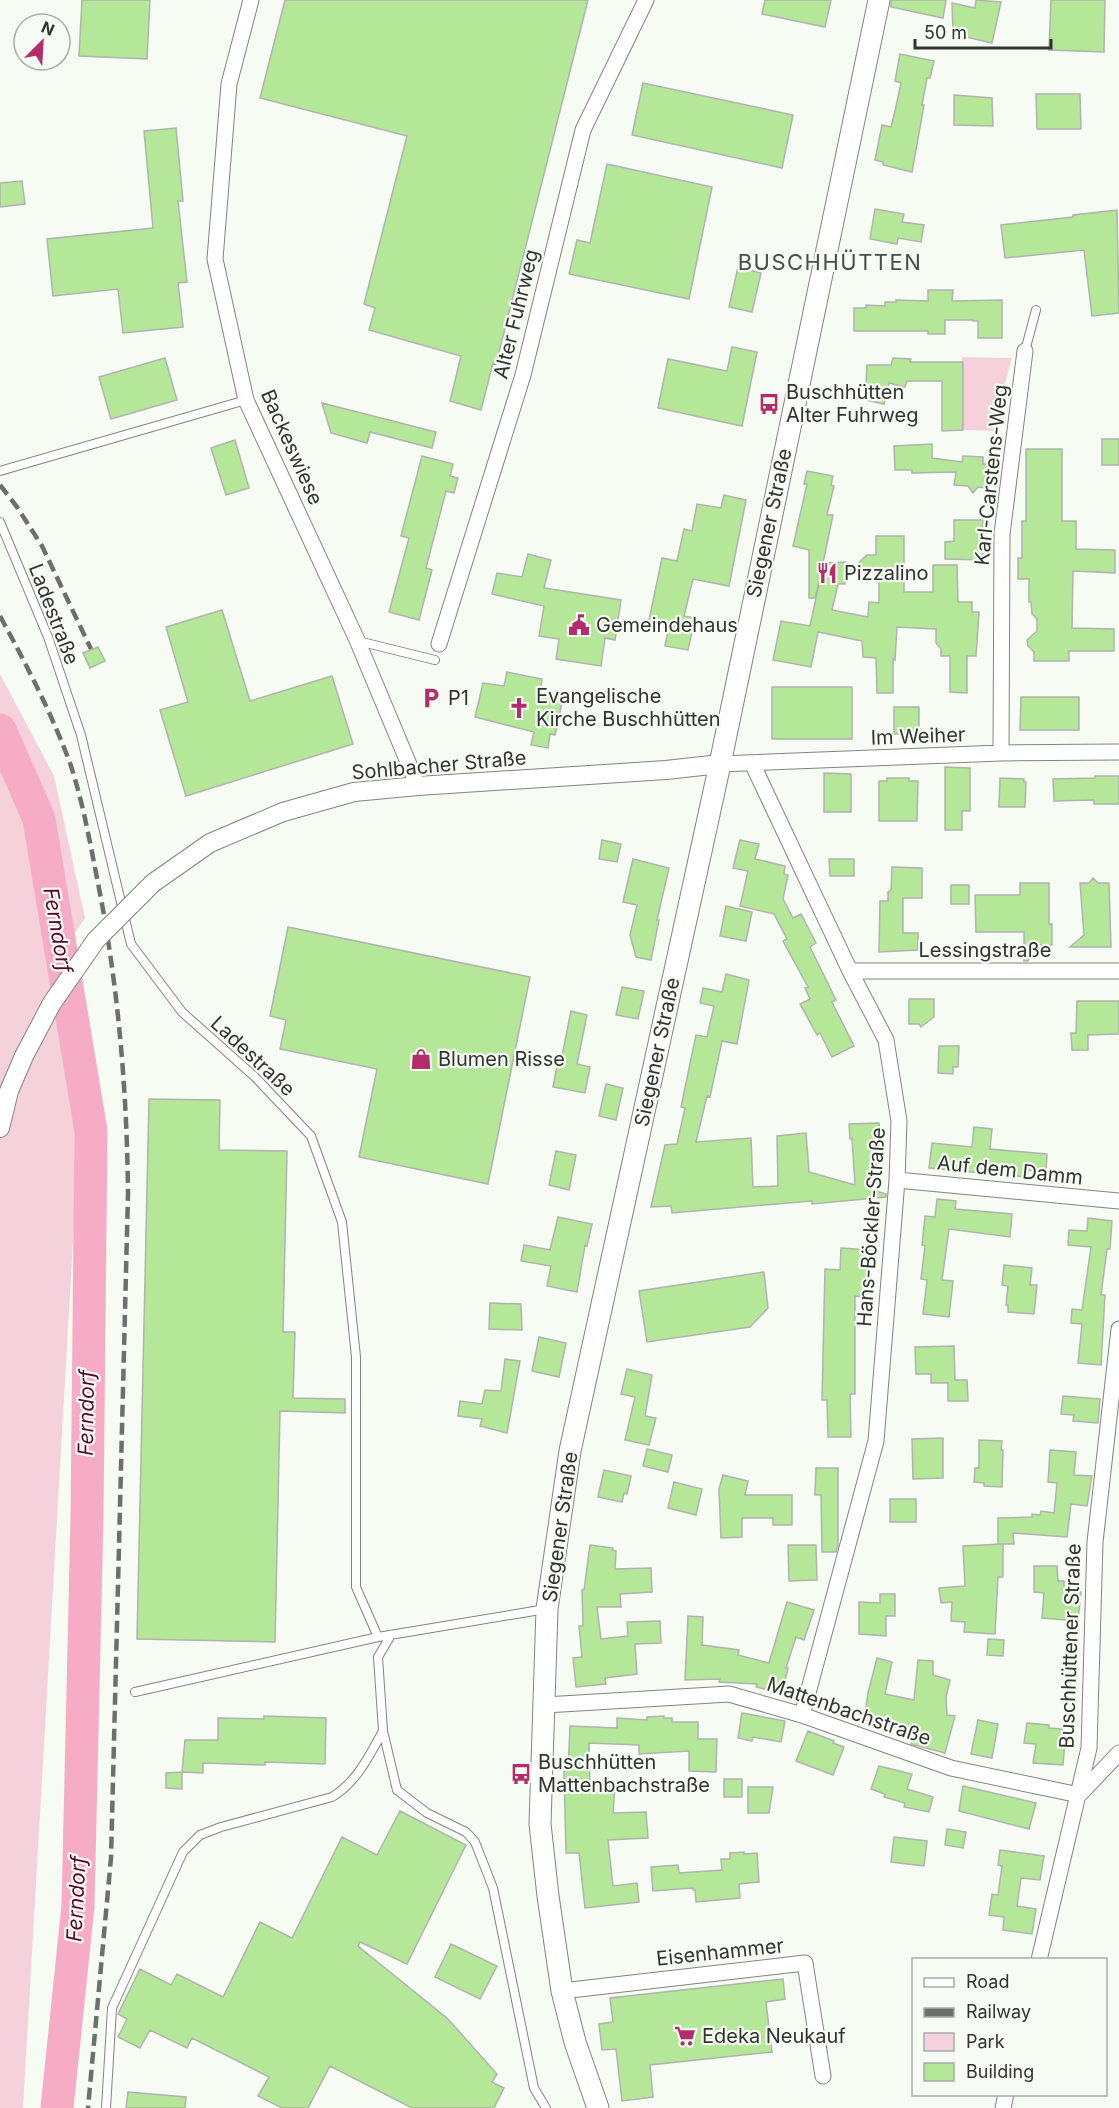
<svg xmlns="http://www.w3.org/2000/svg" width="1119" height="2108" font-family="Inter,sans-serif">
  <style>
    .green { fill: #f5d1dc }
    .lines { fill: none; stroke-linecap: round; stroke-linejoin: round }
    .river { stroke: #f7acc5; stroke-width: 33 }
    .building { fill: #b5e799; stroke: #afb4ad; stroke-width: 1.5 }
    .service-casing { stroke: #80857e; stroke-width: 10 }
    .minor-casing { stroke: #80857e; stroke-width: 17 }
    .tertiary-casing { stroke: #80857e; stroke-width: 20 }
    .secondary-casing { stroke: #80857e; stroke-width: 23 }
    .service { stroke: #fff; stroke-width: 8 }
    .minor { stroke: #fff; stroke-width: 15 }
    .tertiary { stroke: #fff; stroke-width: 18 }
    .secondary { stroke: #fff; stroke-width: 21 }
    .rail { stroke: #6c6f6b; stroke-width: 4.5; stroke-dasharray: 12 6; stroke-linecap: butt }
    .tertiary-bridge-casing { stroke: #80857e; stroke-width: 20; stroke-linecap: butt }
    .tertiary-bridge { stroke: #fff; stroke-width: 18 }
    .labels { text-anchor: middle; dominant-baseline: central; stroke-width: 4.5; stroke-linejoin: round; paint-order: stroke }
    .street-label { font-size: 20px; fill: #313330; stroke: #f6fcf4 }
    .poi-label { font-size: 20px; fill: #313330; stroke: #f6fcf4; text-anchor: start }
    .water-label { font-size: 21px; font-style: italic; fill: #57052e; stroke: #f6fcf4 }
    .quarter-label { font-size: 22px; letter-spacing: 1.5px; fill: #484d46; stroke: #f6fcf4 }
  </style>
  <rect width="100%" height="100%" fill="#f6fcf4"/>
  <path class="green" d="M962,357l50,1 -9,32 -5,41 -35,-1z
    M0,674l54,102 31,142 -29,43 23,177 -56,970h-23z"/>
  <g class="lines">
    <path class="river" d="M0,730l39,89 52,312 -4,386 -9,389 -21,202"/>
  </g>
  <path class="building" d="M82,0h68l-3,59 -68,-3z
    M285,0h303l-92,364 -3,-1 -12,47 -31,-9 11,-45 -92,-26 6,-22 -11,-4 43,-168 -147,-38z
    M765,0h66l-6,27 -63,-13z
    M891,0h55l-3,18 -52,-11z
    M976,0l25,2 -9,41 -39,-9 -1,-31 23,5z
    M1051,0h54l-1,52 -55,-2z
    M900,54l34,7 -4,17h-3l-5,27h2l-12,67 -29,-7v-3l-8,-2 7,-35 9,2 4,-16 6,-28 -6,-2z
    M643,83l150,32 -11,53 -150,-33z
    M1036,94h44l1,35h-44z
    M954,95l38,3 1,28 -39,-1z
    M176,128l7,73h-5l9,81 -9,1 5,44 -60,6 -5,-44 -65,7 -6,-57 106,-11 -9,-97z
    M607,164l105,23 -23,112 -120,-25 8,-34 13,3z
    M22,181l3,23 -25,3v-24z
    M875,209l29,5 -2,8 22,3 -3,17 -23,-4 -1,6 -27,-5z
    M1117,210l2,103 -27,3 -8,-66 -79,8 -4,-33 72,-8v-2z
    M738,267l23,6 -9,39 -23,-5z
    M928,290h25l-1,11 50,-1v38h-24v-17h-5v-1h-28v14h-17v-3h-74v-23h12v-3l19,1v-4h11v-2l32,1z
    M732,347l25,5 -15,74 -84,-18 10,-49 59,12z
    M165,358l12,42 -66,19 -12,-42z
    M893,358l18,1 -1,3h53v68l-21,1v-50h-35l-2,6 -16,-4 -5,21 -19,-4 2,-35h24z
    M322,403l114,29 -4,16 -62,-16 -3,11 -36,-10z
    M1102,439h17v26h-17z
    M235,440l14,48 -23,7 -15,-47z
    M932,444v14l30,4 1,-6 20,1v7h5l-2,24 -8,-1 -5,6 -5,-7 -14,-1 2,-13 -44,1v-3h-17l-1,-24z
    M1026,449h36v72h14v28l39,1v23l-42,-2 -1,57 42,1v22h-45v10h-35v-9l-6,-6 -1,-6 10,-9v-12l-5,-5 -1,-12h-2v-23h-11v-21h4v-37h4z
    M422,456l31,8 -3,12 8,2 -4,15 -8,-2 -20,77 6,2 -13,50 -30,-8 20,-74 -8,-2z
    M807,471l26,5 -2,9 3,1 -7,29h6l-10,48 22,-1v22h-7l-6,26 36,7 1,-15 10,1v-31l-29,-1 17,-16h9v-19h28v56h29v-27h24l1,37h14v10h7l-3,44h-9v37l-17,-1v-36h-9v-7l-5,-6v-14l-39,-2 -2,33 -2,-1v34h-16l-1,-35 -13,-1 -1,-16 -44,-9 -7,35 -38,-7 8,-39 29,5 10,-47 -5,19h-6v-48l-16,-4 14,-62h-3z
    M724,495l22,5 -17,86 -36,-7 -9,37 11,2 -7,32 -23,-4 4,-22 -20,-4 13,-62 15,3 7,-32 8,2 5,-27 24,4z
    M954,520h29v40l-38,-1v-17l9,-1z
    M528,554l23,6 -7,28 77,12 -6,40 -10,-2 -4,28 -45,-7 3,-20 -20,-3 5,-30 -52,-12 5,-21 25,4z
    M222,610l28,91 82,-25 21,68 -167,52 -26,-86 28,-8 -22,-75z
    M98,647l7,14 -15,7 -7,-15z
    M507,672l35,7 -2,14 23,5 -8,37 -5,-1 -2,14 -17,-3 3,-13 -59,-15 8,-34 21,3z
    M772,687h80v52h-80z
    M1021,697h58v33h-59z
    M894,707h25v27h-25z
    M945,767l25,1v43h-8v19h-17z
    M824,773l27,1v38h-27z
    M1095,776h24v28h-25v-4l-40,1 -1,-22 42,-1z
    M887,778h22v3h9l-1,40h-38v-40h8z
    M1000,778l24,1v3h2l-1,25h-26z
    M602,840l19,4 -4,18 -18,-3z
    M740,840l19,4 -4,15 30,7 -1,8 4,1 -5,24 10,19 8,-4 15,29 -6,4 26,53 -4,2 22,44 -22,11 -12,-24 -3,2 -17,-31 10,-5 -5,-11 3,-1 -25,-46 4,-2 -13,-25 -34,-8 8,-35 -15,-3z
    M633,859l36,9 -12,52h2l-8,40 -15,-3 -6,-22 7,-30 -14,-3z
    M829,859h25v17h-24z
    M892,867l30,1v30h-19v35h15v17l-39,2 1,-51h8v-9l3,-2z
    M1093,878l5,5h11l2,64h-41l14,-12 -4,-52h9z
    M1020,883h29v41h3v21h-16l-8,16h-4v-29h-48l-1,-37h45z
    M951,885h18v19h-18z
    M726,906l26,6 -6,29 -26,-5z
    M288,927l242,50 -42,207 -129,-27 18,-88 -97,-20 6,-29 -16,-4z
    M726,974l23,6 -12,64 -15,-3 -12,56 -3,-1 -11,46 55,-4 2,49 25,-1 -1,-50 29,-3 3,39 46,13 -3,-46h-2l-1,-15 30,-1 3,36h-6l-1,30 -2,1 13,4v3l-74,7v-3l-140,12 -1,-7 -20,1 14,-62 12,-1 8,-36 -4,-1 15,-72 11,2 7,-31 -14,-3 3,-15 19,4z
    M622,987l22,4 -6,28 -22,-4z
    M909,999h25v18l-13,10 -2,-3h-10z
    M1077,1001h42v33l-31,1v15h-16l-1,-17h5z
    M571,1011l16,4 -10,49 13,3 -5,26 -32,-6 5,-27 3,1z
    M939,1046h20l-1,21h-5v7l-15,-1z
    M606,1084l17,4 -7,32 -17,-4z
    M149,1099l71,1 -1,50 68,1 -4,181h12l-2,66 52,1v14l-65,-2 -5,231 -138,-3z
    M974,1127l18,2 -2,20 57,5 -1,18 -18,-2 -1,7 -98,-9 3,-25 40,4z
    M556,1151l20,4 -7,35 -20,-5z
    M937,1199l19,2 -1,8 57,5 -2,23 -61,-8 -7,51 11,1 -4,36 -26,-3 4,-34 -6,-1 4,-33 -3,-1 3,-29 10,1z
    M558,1217l34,7 -5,22 -2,-1 -8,47 -30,-6 4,-20 -30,-5 3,-16 26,5z
    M1088,1218l24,3 -2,28h-3l-6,46h4l-4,70 -23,-2 4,-39 -11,-1 1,-14 10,1 9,-63 -23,-2 1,-15 18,1z
    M841,1248l29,2 -4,47 -11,-1v98h-5l1,43h-23l-1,-37h-5l3,-131 15,1z
    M1004,1265l28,3 -2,17h7l-3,29 -26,-2v-7h-2l2,-19 -6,-1z
    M764,1272l4,36 -18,19 -103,15 -8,-51z
    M490,1303l31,1 1,26 -33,-1z
    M539,1337l27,6 -7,34 -27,-6z
    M954,1346l1,34h12l1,21h-20v-18h-17v-9h-15l-1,-27z
    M505,1359l15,2 -13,72 -27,-7 2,-7 -24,-3 2,-15 22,3 3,-14 16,1z
    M627,1369l25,6 -7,41 11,2 -7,27 -24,-5 10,-43 -14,-3z
    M1063,1396l37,3 -2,24 -25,-2 1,-6 -13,-1z
    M943,1438v40l-30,1 -1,-40z
    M979,1440l23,1 -1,9h2l-1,37 -18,-1v-3l-10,-1 1,-14h4z
    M647,1449l25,6 -4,17 -25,-6z
    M1050,1450l26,2 -2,23 18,1 -5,30 -16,-2 -4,33 -54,-4 1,11h-11v33h-5l-3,57 -31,-2 1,-10 -14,-1 1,-19 -11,1 -2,-15 26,-2 -2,-40 39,-2h-4v-26l34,-1v-3l8,1 1,-4 13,2 3,-30 -9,-1z
    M816,1468h22v77l-2,7h-14l-1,-57h-6z
    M604,1470l27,6 -4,18 -3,-1 -2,9 -24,-5z
    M723,1475l25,6 -3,14h47v30h-19v-7h-31v19l-21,1 -2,-49z
    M674,1482l28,7 -6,26 -28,-7z
    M890,1499h26v23h-26z
    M590,1545l23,3 -1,2 4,1 -1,18 36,-1 1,24 -32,2 1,13h-24l4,32 27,-3 -1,-14 33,-1 1,22 -26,1 2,30 -32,4 1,6 -30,3 -3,-29 9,-1 -3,-31h4l-1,-36h2z
    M788,1545h28l1,35 -28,1z
    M1034,1566h23l1,15h6v9l17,2 -3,29 -36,-3 2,-25 -10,-1z
    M880,1594h15v22h-9v20l-27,-2v-32l21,1z
    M787,1602l27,8 -10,30 -8,-3 -10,31h2l-6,25 -26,-6 1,-3 -38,-2 1,-3 -35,1 3,-64 15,1 -1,28 37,5 -1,5 31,8z
    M988,1639l16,1 -1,16 -16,-1z
    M877,1658l15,4 -7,32 29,6 4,-40 15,1v14l17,5 -4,17 1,18 8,1 -10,37 -34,-9 4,-13 -51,-11 4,-27z
    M742,1713l43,8 -4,21 -28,-5 -1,4 -14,-3z
    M264,1716l62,2 -1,46 -60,-2v3l-62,-2v10l-21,-1 3,-32h33v-22l46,1z
    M664,1716v2h8v4h26v17h19l-1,33 -27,-1v-20l-50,3v-9l-50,-2 1,42 25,1 -2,27 33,-1 2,26 -40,2 5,46 24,-3 2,19 -54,6 -6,-55h-13l-2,-82h4l2,-45 47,2v-10l30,2v-3z
    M978,1720l20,4 -6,34 -21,-4z
    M1027,1723l22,2v3l13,1 -1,11 4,1 -2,24 -30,-2 3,-19 -12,-1z
    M808,1731l26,10 -1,2 11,4 -11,28 -37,-14z
    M879,1766l33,8 -5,15 26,8 -4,15 -25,-5 1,-4 -21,-6 1,-3 -14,-5z
    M182,1772v17l-16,-1v-15z
    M724,1779h18v18h-18z
    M963,1786l73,17 -7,26 -70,-18z
    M748,1787h25l-4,26h-21z
    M400,1811l66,34 -59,119 -47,-22 -2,4 90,73 49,55 -5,8 12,6 -10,20h-82l-82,-42 -22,42h-26l-24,-12 11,-19 -77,-39 -5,10 -37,-18 -10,18 -22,-11 9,-18 -9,-5 22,-45 31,16 6,-11 46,23 37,-75 32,16 50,-101 35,18z
    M947,1829l19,3 -3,16 -18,-3z
    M894,1837l33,4 -3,25 -33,-4z
    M1000,1850l44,6 -4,24 -19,-2 -4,28 19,3 -4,25 -29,-4 1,-13 -15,-2 3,-21 6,1 4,-29 -4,-1z
    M744,1852v2l13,-1 2,29 -20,2 1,14 -44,4 -1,-12h-2v-2l-40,3 -2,-24 27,-2 1,8 43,-3 -1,-11h9v-6z
    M451,1944l46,22 -17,33 -45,-22z
    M783,1979l2,20 -19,3 6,50 -122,13 3,32 -31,4 -6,-52 -14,1 -3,-26 14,-2 -3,-24z
    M128,2092l58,5 -1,11h-59z"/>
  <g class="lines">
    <defs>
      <path id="service" d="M1025,351l11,-41
        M0,471l246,-71
        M0,522l48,115 33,98 50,209 51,68 73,65 56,59 31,86 14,135v230l22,50
        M358,641l77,19
        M391,1635l-13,22 5,74 14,59 30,23 39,19 9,10 18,46 41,200 12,20
        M135,1692l243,-55 168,-28
        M106,2108l6,-100 71,-156 17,-17 21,-8 111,-30c25,-15 37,-41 51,-66"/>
      <path id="minor" d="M251,0l-22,84 -14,175 31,141 111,240 61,146
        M439,644l84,-269 60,-245 63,-130
        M1001,753l1,-219 23,-183
        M752,763l98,208 36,69 13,81 -2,59 -21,261 -74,274
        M720,764l281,-11 118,-1
        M850,971h269
        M897,1180l222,21
        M545,1705l184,-11 73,21 149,53 128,27 40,-42
        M1039,1960l50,-212 6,-206 24,-213
        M562,1991l243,-28 18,113
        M1003,2108l3,-14"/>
      <path id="tertiary" d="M153,883l57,-40 73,-31 71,-20 64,-6 248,-16 54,-6
        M0,1128l9,-37 15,-35"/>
      <path id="secondary" d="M598,2108l-23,-66 -13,-51 -14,-95 -8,-72 7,-215 23,-158 150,-687 159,-764"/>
    </defs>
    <use href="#service" class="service-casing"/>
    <use href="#minor" class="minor-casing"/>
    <use href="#tertiary" class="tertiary-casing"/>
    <use href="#secondary" class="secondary-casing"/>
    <use href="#service" class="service"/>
    <use href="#minor" class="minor"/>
    <use href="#tertiary" class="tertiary"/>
    <use href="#secondary" class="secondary"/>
    <path class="rail" d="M0,485l17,22 25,39 49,103
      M0,616c26,48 51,96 70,147 13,39 20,80 28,120 20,102 29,206 30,311l-17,664 -23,250"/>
    <defs>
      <path id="tertiary-bridge" d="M24,1056l28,-53 44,-63 57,-57"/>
    </defs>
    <use href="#tertiary-bridge" class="tertiary-bridge-casing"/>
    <use href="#tertiary-bridge" class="tertiary-bridge"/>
  </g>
  <defs>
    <symbol id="bus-bare" viewBox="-9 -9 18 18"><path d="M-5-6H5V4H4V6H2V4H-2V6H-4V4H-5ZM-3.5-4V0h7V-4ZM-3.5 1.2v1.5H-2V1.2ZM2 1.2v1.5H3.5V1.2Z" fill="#b52c6b" stroke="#f6fcf4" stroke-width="2.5" paint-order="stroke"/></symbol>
    <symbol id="restaurant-bare" viewBox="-9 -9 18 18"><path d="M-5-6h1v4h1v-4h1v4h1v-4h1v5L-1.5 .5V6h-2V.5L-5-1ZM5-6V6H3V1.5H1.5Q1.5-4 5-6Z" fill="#b52c6b" stroke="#f6fcf4" stroke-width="2.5" paint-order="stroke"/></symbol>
    <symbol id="civic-bare" viewBox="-9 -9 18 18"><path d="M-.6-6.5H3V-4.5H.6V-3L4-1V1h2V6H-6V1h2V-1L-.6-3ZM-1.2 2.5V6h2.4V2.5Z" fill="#b52c6b" stroke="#f6fcf4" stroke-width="2.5" paint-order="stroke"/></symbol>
    <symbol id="parking-bare" viewBox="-9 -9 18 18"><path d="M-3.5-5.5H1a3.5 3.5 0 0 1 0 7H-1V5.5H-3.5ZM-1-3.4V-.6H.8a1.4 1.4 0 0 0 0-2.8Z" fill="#b52c6b" stroke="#f6fcf4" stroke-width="2.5" paint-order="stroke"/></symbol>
    <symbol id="church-bare" viewBox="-9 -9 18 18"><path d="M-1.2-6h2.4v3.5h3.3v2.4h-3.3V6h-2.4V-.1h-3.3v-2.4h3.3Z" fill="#b52c6b" stroke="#f6fcf4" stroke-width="2.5" paint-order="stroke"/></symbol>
    <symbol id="shop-bare" viewBox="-9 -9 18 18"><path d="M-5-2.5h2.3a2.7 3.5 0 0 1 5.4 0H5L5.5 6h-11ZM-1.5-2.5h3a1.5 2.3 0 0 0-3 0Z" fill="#b52c6b" stroke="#f6fcf4" stroke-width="2.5" paint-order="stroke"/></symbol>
    <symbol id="supermarket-bare" viewBox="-9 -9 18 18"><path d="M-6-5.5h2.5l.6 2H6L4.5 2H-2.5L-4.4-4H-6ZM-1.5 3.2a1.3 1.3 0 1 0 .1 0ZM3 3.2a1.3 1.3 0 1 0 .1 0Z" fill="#b52c6b" stroke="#f6fcf4" stroke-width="2.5" paint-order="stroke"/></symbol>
  </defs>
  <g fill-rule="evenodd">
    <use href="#bus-bare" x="754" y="389" width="30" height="30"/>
    <use href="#restaurant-bare" x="812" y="558" width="30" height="30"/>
    <use href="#civic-bare" x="564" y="610" width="30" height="30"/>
    <use href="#parking-bare" x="416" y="683" width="30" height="30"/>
    <use href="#church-bare" x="504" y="693" width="30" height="30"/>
    <use href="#shop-bare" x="406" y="1044" width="30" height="30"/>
    <use href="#bus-bare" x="506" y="1759" width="30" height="30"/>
    <use href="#supermarket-bare" x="670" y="2021" width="30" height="30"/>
  </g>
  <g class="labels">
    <g class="street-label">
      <text transform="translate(516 314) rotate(-76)">Alter Fuhrweg</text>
      <text transform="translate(292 447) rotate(66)">Backeswiese</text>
      <text transform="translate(991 475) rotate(-84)">Karl-Carstens-Weg</text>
      <text transform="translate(769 523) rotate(-78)">Siegener Straße</text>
      <text transform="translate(54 614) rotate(69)">Ladestraße</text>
      <text transform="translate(918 736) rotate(-2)">Im Weiher</text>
      <text transform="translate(439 765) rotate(-5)">Sohlbacher Straße</text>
      <text x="985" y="950">Lessingstraße</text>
      <text transform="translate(657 1052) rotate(-78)">Siegener Straße</text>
      <text transform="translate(253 1056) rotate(43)">Ladestraße</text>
      <text transform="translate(1010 1170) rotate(6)">Auf dem Damm</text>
      <text transform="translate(871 1227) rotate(-86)">Hans-Böckler-Straße</text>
      <text transform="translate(560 1527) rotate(-82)">Siegener Straße</text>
      <text transform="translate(1070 1646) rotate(-88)">Buschhüttener Straße</text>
      <text transform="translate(849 1711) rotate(19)">Mattenbachstraße</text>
      <text transform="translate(720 1952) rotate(-6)">Eisenhammer</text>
    </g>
    <g class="poi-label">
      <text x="786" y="392">Buschhütten<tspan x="786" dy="23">Alter Fuhrweg</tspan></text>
      <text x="844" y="573">Pizzalino</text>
      <text x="596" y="625">Gemeindehaus</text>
      <text x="536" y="696">Evangelische<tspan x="536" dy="23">Kirche Buschhütten</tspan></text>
      <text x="448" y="698">P1</text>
      <text x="438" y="1059">Blumen Risse</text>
      <text x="538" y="1762">Buschhütten<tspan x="538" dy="23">Mattenbachstraße</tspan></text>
      <text x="702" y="2036">Edeka Neukauf</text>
    </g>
    <g class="water-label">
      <text transform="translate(58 930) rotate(80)">Ferndorf</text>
      <text transform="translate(86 1413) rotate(-89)">Ferndorf</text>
      <text transform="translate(76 1899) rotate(-87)">Ferndorf</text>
    </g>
    <g class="quarter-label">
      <text x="830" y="262">BUSCHHÜTTEN</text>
    </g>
  </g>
  <rect x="912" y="1958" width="195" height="138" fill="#f6fcf4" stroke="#a7aca6" stroke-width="1.5"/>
  <rect x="924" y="1978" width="30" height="9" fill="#ffffff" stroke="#a7aca6" stroke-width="1.5"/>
  <text x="966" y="1988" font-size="18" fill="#313330">Road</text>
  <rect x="924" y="2008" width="30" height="9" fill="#6c6f6b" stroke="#a7aca6" stroke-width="1.5"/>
  <text x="966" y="2018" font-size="18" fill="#313330">Railway</text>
  <rect x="924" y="2033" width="30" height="18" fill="#f5d1dc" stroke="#a7aca6" stroke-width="1.5"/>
  <text x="966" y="2048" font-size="18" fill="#313330">Park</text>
  <rect x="924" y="2063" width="30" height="18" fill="#b5e799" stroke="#a7aca6" stroke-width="1.5"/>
  <text x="966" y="2078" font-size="18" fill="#313330">Building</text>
  <g transform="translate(42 42) rotate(24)"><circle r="28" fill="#f6fcf4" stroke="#a7aca6" stroke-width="1.5"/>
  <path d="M0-4.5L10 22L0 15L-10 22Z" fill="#b52c6b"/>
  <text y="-9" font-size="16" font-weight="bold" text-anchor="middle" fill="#313330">N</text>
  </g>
  <path d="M915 39v9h136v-9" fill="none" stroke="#313330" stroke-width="3"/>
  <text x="924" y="39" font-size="18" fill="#313330" stroke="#f6fcf4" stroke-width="4.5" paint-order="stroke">50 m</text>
</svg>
